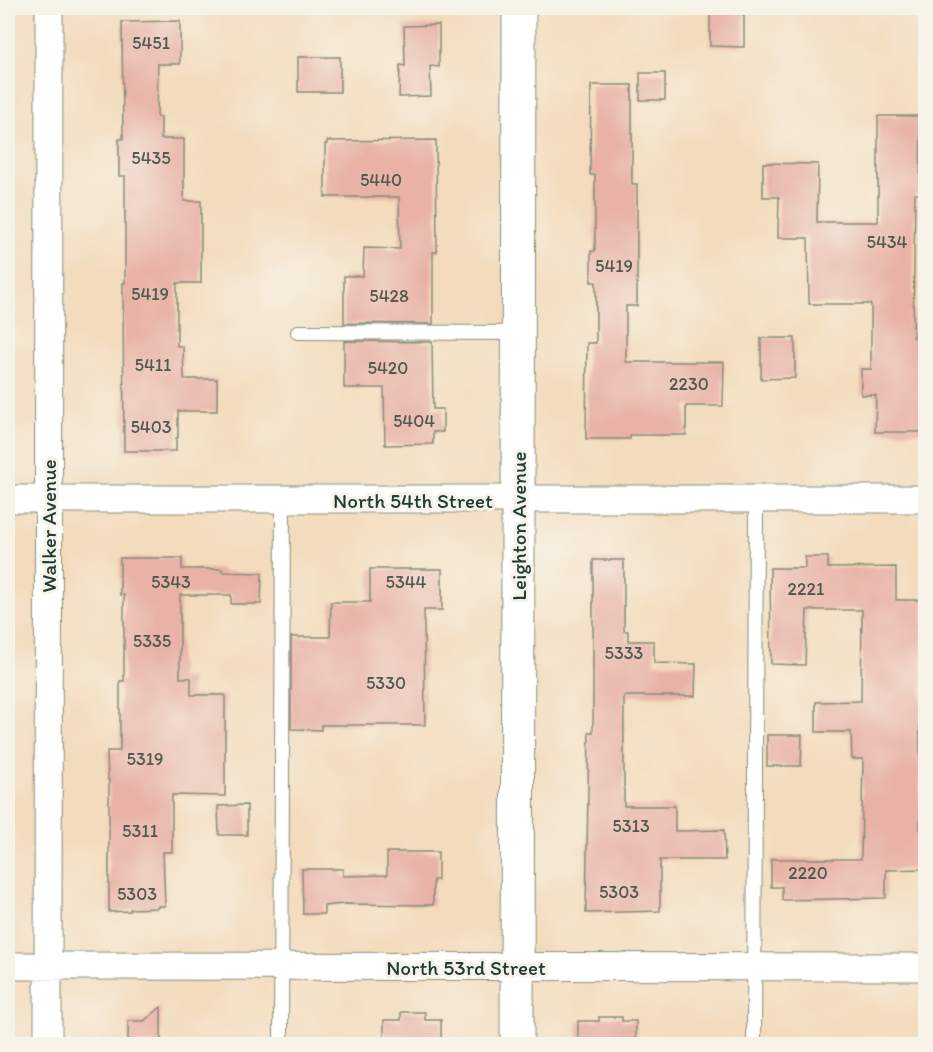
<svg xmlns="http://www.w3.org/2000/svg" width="933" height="1052" font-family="Itim,sans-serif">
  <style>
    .building { fill: #e8b2a6 }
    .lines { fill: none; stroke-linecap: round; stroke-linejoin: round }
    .lane-casing { stroke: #898c78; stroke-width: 16 }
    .street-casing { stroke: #898c78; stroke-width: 29 }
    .secondary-casing { stroke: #898c78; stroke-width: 35 }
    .lane { stroke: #fff; stroke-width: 14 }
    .street { stroke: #fff; stroke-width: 27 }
    .secondary { stroke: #fff; stroke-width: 33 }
    .labels { text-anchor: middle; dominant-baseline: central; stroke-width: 6; stroke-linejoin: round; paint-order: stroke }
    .number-label { font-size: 18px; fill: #515a50 }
    .street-label { font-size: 21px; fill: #1f3d34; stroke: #f7f3e8 }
  </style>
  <rect width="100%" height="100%" fill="#f7f3e8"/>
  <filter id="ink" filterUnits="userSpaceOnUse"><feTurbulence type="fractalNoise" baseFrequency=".0167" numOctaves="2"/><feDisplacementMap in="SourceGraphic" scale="12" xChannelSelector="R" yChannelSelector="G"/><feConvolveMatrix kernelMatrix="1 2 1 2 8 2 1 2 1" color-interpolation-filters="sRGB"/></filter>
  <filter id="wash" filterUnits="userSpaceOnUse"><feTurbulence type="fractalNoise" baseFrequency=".008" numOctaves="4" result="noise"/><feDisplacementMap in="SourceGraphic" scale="24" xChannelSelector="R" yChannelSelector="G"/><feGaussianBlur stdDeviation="1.35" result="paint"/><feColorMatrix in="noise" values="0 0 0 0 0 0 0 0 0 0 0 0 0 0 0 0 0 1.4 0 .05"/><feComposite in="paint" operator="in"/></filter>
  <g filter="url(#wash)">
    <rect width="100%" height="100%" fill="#f3dbbc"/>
    <g id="blocks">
      <path class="building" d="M710,12h26v2h8v33l-34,-1z
        M180,21v43h-22l-1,53h4v22h23v62h17v82h-24v63h6l1,33h33v32h-39v27h-2v13h-52l-1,-168h2v-107h-6v-37h4l-1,-117z
        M439,25v42l-9,-1 1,30 -32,1 1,-32 5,1 -1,-40z
        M298,57h42v35h-42z
        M640,73h25v27h-25z
        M591,85h41v99h5v122h-11v56h98l-1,44h-37v29h-56v4h-44l1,-96h9v-61h-5v-31h4v-76h-5z
        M878,116h43l-1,78h-5l-2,143 8,1 -1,33h3l1,19v42h-49l1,-37h-15v-26h10v-65h-62l-1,-66h-30l1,-41h-16v-34l55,1 -1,58h61z
        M436,140l1,112h-4v72l-89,-1v-47h19l1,-28 36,1 -1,-52h-74v-53h2v-3z
        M761,338h34v40l-34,1z
        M344,341l88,1 1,67h10v23h-10v12l-48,1 -1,-57h-40z
        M805,557h23v11l68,-1v33h27l-1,113h-2v116h2l1,40 -37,1v28l-104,2v-13h-11v-28h90l2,-100h-11l-1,-27h-35v-30l45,-1 1,-91h-55l-2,55 -34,-1 -1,-96h35z
        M120,558h62v11h40v3l40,1 -1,31h-30v-9h-51v83h11v17h34v101l-53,-1v57h-9l2,54h-7v2l-28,1v2l-21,1v-132h-1l-1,-29h13v-70h4v-86h-4z
        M593,560h31v71h4v10h26v22l42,1 -1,32h-71v110h51v25l49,-1 1,30h-65v51l-74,2 3,-181h4z
        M370,569h72v41h-18l1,115h-104v5l-30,-1v-92h39l1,-35h39z
        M767,735h35l-1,31h-34z
        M247,805v30h-28l-1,-29z
        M387,852h51v28h-5v25l-90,-1 -19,2v8h-21l-1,-45h41v7l44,-1z
        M161,1007v37h-33v-23h16z
        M401,1012h24v8h16v24h-57v-24h17z
        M599,1017h23v4h14v23h-58v-23h21z"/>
    </g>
  </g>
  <g filter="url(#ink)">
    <use href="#blocks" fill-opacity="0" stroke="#898c78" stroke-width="1.5"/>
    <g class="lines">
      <defs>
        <path id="lane" d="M298,332l220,1
          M281,1044l2,-545
          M754,1044l2,-545"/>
        <path id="street" d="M8,499h918
          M8,966l918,1
          M48,1044l1,-1036"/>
        <path id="secondary" d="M517,1044l2,-1036"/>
      </defs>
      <use href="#lane" class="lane-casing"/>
      <use href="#street" class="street-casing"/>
      <use href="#secondary" class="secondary-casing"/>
      <use href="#lane" class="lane"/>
      <use href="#street" class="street"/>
      <use href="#secondary" class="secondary"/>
    </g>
  </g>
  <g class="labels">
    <g class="number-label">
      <text x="151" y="43">5451</text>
      <text x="151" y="158">5435</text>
      <text x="381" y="180">5440</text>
      <text x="887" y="242">5434</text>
      <text x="614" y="266">5419</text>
      <text x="150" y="294">5419</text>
      <text x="389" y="296">5428</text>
      <text x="153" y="365">5411</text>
      <text x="388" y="368">5420</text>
      <text x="689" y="384">2230</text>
      <text x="414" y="421">5404</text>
      <text x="151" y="427">5403</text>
      <text x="171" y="582">5343</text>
      <text x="406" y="582">5344</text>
      <text x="806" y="589">2221</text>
      <text x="152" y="641">5335</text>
      <text x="624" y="653">5333</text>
      <text x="386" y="683">5330</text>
      <text x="145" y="759">5319</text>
      <text x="631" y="826">5313</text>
      <text x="140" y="831">5311</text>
      <text x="808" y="873">2220</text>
      <text x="619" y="892">5303</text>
      <text x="137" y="894">5303</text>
    </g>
    <g class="street-label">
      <text x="413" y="500">North 54th Street</text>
      <text transform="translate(48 526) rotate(-90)">Walker Avenue</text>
      <text transform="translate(518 526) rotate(-90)">Leighton Avenue</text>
      <text x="466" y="967">North 53rd Street</text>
    </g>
  </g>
  <rect width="933" height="1052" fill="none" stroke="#f7f3e8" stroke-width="30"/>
</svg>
